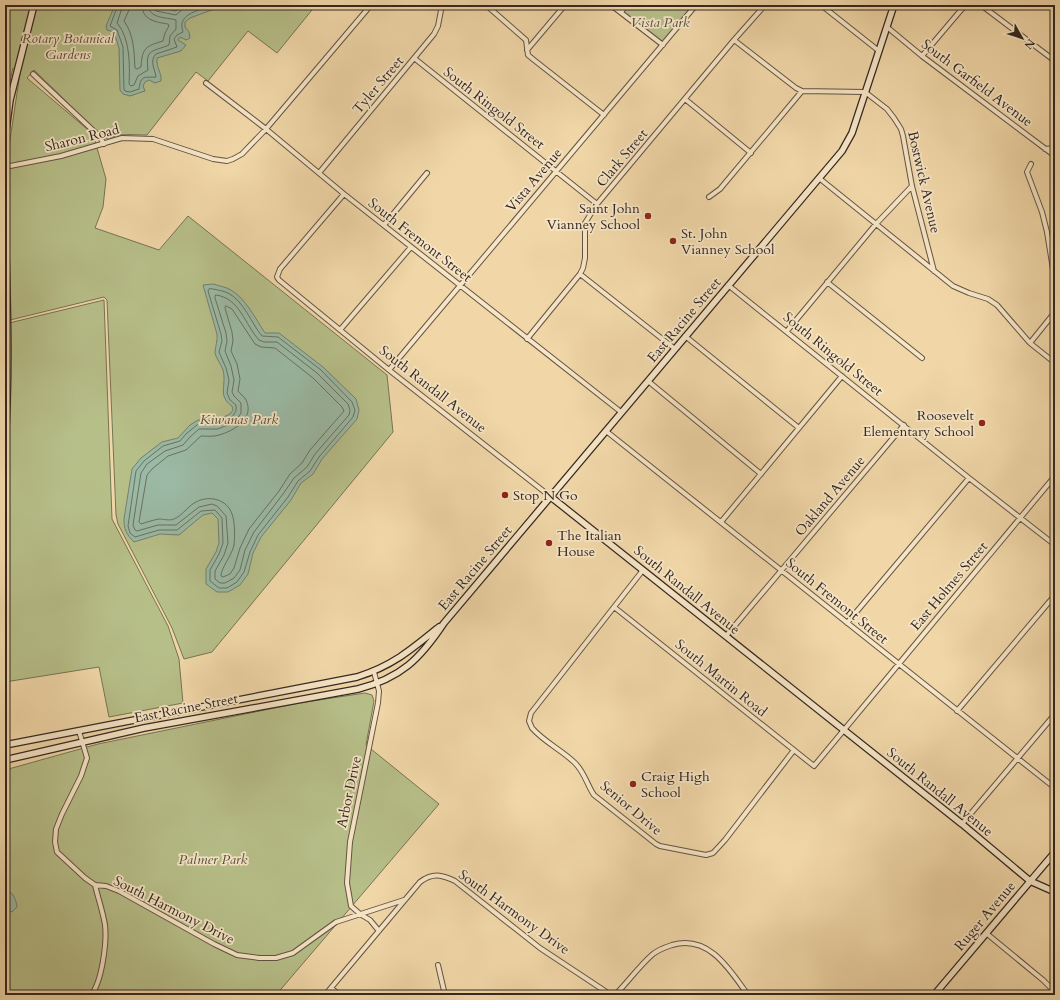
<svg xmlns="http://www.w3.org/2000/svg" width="1060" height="1000" font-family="Cardo,serif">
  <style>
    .green { fill: #b7bf89; stroke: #767456 }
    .water { fill: #9bbaa5; stroke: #728071 }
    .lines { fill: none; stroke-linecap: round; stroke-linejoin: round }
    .shore { stroke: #687164; stroke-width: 1 }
    .street-casing { stroke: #635444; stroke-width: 6 }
    .secondary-casing { stroke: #342822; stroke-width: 8 }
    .street { stroke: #f6e5c6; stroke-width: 4 }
    .secondary { stroke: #f6e5c6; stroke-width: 5.5 }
    .poi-dot { fill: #8f2418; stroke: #f6e5c6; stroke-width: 1.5 }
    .labels { text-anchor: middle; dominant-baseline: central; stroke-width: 3.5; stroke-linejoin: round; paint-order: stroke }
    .park-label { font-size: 14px; font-style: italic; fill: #554e3c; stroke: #f6e5c6 }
    .street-label { font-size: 14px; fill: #342822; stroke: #f6e5c6 }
    .poi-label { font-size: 14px; fill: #342822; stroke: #f6e5c6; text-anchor: start }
  </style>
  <rect width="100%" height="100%" fill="#f1d7a8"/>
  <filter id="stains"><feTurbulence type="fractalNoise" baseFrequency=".005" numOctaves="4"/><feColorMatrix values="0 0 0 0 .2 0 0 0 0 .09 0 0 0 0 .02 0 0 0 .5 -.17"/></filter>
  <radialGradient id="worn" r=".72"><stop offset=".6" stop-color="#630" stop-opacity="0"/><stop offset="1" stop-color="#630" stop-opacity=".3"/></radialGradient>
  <path class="green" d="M5,5h311l-39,48 -29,-22 -40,50 -12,-9 -49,63c-9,0 -18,-1 -27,0 -6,1 -10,4 -16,3l-70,-68 -7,8 66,56 13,45 -3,28 -8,21 64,22 29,-34 199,159 6,57 -181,220 -28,7 -12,-31 -54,-104 -2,-9 -9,-215 -3,-3 -94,23 -3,-160 13,-87 -7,-5 -8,35z
    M626,5h70l-33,40 -42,-33z
    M104,300l8,219 56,107 11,33 4,44 -74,14 -10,-50 -94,15v-358z
    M365,693l7,2 2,6 -8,44 73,59 -163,191h-271v-225l93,-26 201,-41z"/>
  <path class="water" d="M115,5h33l28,6 5,-6h44l-35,13 -5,4v5l4,5 1,6 -4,2 -6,-3 -2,3 8,5 -5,6 -24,7c-1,10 5,15 4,23l-6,2 -6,-3 -4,2 -2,4 2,5 -15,5 -7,-2 -3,-4 -1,-42 -5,-16 -7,-2 -1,-4z
    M213,284c6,2 13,3 18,6 15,9 24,28 34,43h14l44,34 33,32 3,11 -2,9 -35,40 -9,15 -12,9 -10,17 -30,37 -8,16 -5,21 -8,11 -12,7h-11l-11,-8v-15l10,-17 3,-9 -1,-24 -6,-6 -9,2 -24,20 -19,-1 -26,8c-8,-8 -10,-13 -10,-23l8,-50 9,-11 21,-16 16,-4 12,-13 8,-5 17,1 15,-7 3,-4 -1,-4c-15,-10 -5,-21 -9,-36 -2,-6 -7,-12 -8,-17 0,-6 3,-13 2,-19l-14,-49z
    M5,889c8,3 11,10 12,18l-5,5 -7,-2z"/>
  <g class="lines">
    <path class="shore" d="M118,5l-8,21 7,4 6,17 1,42 1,2 5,1 9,-3c2,-15 6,-11 17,-12 -1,-8 -7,-16 0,-23l21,-7 -3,-8 3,-4 6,-3c-7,-19 18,-22 32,-27
      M123,5l-6,18c13,15 13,42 12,61l2,2 3,-1 4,-9 10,-6c-3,-22 5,-18 21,-25l1,-9 6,-7v-9c-10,-3 -27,-1 -28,-15
      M129,5v5l-5,11c10,14 10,30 11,47l2,1 4,-2c1,-19 5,-21 22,-26l2,-8 4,-7 -1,-2c-13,-2 -26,-4 -26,-19
      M153,5v3l3,3 20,4 7,-6 1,-4
      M213,289c5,1 11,2 15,4 16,8 23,30 34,43l16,1 43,33 31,32 3,8 -2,7 -34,40 -9,14 -12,10 -10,16 -30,38 -8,17 -6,20 -7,10 -10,6h-8l-9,-7v-11l9,-16 4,-11 -1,-25 -7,-8 -14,1 -24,19h-18l-24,7 -5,-4 -2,-7 8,-55 8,-10 19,-15 17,-5 6,-7 12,-10 18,1 16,-8 4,-6v-6l-6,-5 -3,-7 2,-13 -3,-12 -7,-16 3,-11 -1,-7 -13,-43 1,-2z
      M216,295c24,3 29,30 43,45l5,2h13l40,31 31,31 2,6 -1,5 -34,39 -8,13 -13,11 -11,16 -29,38 -9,18 -5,20 -6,8 -9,5h-5l-5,-4v-8l9,-16 4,-12 -2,-27 -9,-10 -5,-2 -13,3 -23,18h-18l-21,6 -2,-1 -2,-5 8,-52 6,-9 18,-13 18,-6 7,-8 9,-8h19l17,-7 6,-9v-10l-7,-7 -2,-4 2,-12 -3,-14 -6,-15 2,-10 -1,-8 -11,-35z
      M226,306l6,3 23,35 6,3 14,1 38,30 29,29 2,4 -34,39 -8,13 -12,11 -11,17 -30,38 -9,19 -6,20 -4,6 -7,3 -2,-1c0,-8 11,-21 13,-31 1,-9 1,-23 -2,-31 -5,-15 -23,-19 -36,-12 -8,4 -14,14 -22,17 -4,2 -11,0 -15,0 -6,1 -12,3 -18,5l-2,-2 8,-47 5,-6 16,-13 18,-6 15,-14c5,0 13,1 18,-1 15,-4 36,-17 27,-35 -2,-4 -6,-6 -8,-9l2,-12 -3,-15 -6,-13 2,-10 -1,-9 -7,-24z"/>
    <defs>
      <path id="street" d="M486,5l40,35 2,15 6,5 70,55
        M611,5l52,40
        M821,5l58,46
        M981,5l74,56
        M621,12l5,-7
        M887,27l35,29 133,100
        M734,40l62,48 6,3 63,1 22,17 7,9 7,11 2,7 9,50 22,85
        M527,50l38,-45
        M922,56l39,-46 6,-5
        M414,58l183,146
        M33,74l66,62 5,8
        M206,83l60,46 78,65 277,218
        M685,99l66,54
        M1045,149l10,-1
        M1031,164l-4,8 15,40 5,20 8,50
        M5,167l56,-11 61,-18 31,1 60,20 14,2 6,-2 9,-5 24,-25 105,-124
        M319,173l115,-139 4,-8 4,-21
        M819,178l134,108 16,7 19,6 9,6 33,38 25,20
        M344,194l-64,75 -3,8 2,3 110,90 162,127
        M709,197l11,-8 82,-98
        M384,225l43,-52
        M580,274l95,75
        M827,282l95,76
        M728,285l241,193 86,67
        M340,330l71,-83
        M787,331l89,-107 36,-38
        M685,336l114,92
        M527,339l53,-65 3,-6 2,-10v-35l12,-19 137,-164 31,-35
        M1030,343l25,-31
        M389,370l307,-365
        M648,381l113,93
        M606,431l449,357
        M721,522l121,-146
        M643,570l-112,143 -2,8 3,7c12,14 30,22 43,35 10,10 12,22 19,32l62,49 4,2 46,9 7,-2 12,-13 69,-90
        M614,607l200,159 241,-290
        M847,623l122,-145
        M726,636l178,-211
        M374,672l5,19 -1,12 -28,139 -3,41 4,23 9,8 10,6 9,11
        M957,711l98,-116
        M79,731l8,27 -6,18 -19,38 -6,15 -1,13 2,10 28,26 10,7 11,1 13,5 95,53 23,11 22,3h17l17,-5 43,-31 68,-22
        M962,824l93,-110
        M986,933l57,47 12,12
        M438,965l7,30
        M331,988l9,7
        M91,995c11,-13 16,-53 14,-70 -2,-13 -7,-27 -10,-40
        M325,995l95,-113c13,-10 22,-7 35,-1l85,67 71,47
        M615,995c13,-13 24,-29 38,-41 5,-4 13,-7 19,-9 37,-11 58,25 76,50"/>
      <path id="secondary" d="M5,138l5,-38 24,-95
        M5,223c2,73 5,146 0,219
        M551,497l411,327 68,57 25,11
        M5,745l352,-68c35,-11 54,-27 82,-50
        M5,760l139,-32 214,-39c43,-11 62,-30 86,-66l398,-472 10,-18 42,-128
        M934,995l121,-143"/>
    </defs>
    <use href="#street" class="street-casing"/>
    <use href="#secondary" class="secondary-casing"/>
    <use href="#street" class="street"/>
    <use href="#secondary" class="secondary"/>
  </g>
  <g class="poi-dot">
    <circle cx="648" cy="216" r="4"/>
    <circle cx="673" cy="241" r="4"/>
    <circle cx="982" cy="423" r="4"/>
    <circle cx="505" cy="495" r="4"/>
    <circle cx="549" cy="543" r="4"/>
    <circle cx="633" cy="784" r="4"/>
  </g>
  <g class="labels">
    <g class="park-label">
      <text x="660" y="22">Vista Park</text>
      <text x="68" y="38">Rotary Botanical<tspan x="68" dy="16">Gardens</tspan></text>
      <text x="239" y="419">Kiwanas Park</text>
      <text x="213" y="859">Palmer Park</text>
    </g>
    <g class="street-label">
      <text transform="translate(977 83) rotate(37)">South Garfield Avenue</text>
      <text transform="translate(378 85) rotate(-50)">Tyler Street</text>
      <text transform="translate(494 108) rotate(38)">South Ringold Street</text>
      <text transform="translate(82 138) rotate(-14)">Sharon Road</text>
      <text transform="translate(622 158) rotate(-50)">Clark Street</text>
      <text transform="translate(534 180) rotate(-50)">Vista Avenue</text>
      <text transform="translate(924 182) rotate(77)">Bostwick Avenue</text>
      <text transform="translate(420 240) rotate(38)">South Fremont Street</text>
      <text transform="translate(684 320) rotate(-50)">East Racine Street</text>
      <text transform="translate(833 354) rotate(39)">South Ringold Street</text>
      <text transform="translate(433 389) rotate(38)">South Randall Avenue</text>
      <text transform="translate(830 496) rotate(-50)">Oakland Avenue</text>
      <text transform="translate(475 568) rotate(-50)">East Racine Street</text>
      <text transform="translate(949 586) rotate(-50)">East Holmes Street</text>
      <text transform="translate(687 590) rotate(39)">South Randall Avenue</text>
      <text transform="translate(837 601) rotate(39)">South Fremont Street</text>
      <text transform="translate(721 678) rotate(39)">South Martin Road</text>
      <text transform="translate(186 708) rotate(-11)">East Racine Street</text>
      <text transform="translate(349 792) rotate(-78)">Arbor Drive</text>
      <text transform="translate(940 792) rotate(39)">South Randall Avenue</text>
      <text transform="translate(631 808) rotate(40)">Senior Drive</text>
      <text transform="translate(174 910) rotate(27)">South Harmony Drive</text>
      <text transform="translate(514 912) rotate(36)">South Harmony Drive</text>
      <text transform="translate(985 916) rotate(-50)">Ruger Avenue</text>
    </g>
    <g class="poi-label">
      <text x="640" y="208" text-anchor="end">Saint John<tspan x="640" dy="16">Vianney School</tspan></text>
      <text x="681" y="233">St. John<tspan x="681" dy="16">Vianney School</tspan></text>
      <text x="974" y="415" text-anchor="end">Roosevelt<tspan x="974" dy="16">Elementary School</tspan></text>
      <text x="513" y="495">Stop N Go</text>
      <text x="557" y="535">The Italian<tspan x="557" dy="16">House</tspan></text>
      <text x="641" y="776">Craig High<tspan x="641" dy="16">School</tspan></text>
    </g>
  </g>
  <rect width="1060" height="1000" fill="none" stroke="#f1d7a8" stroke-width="20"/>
  <rect x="6" y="6" width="1048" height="988" fill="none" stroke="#342822" stroke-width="2"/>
  <rect x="10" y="10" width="1040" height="980" fill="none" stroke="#342822"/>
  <g transform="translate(1022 38) rotate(129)" stroke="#f6e5c6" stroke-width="3" paint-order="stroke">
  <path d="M0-3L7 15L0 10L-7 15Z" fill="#342822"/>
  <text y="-6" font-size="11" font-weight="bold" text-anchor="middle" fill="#342822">N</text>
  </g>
  <rect width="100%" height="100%" filter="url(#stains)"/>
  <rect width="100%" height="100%" fill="url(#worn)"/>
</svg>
